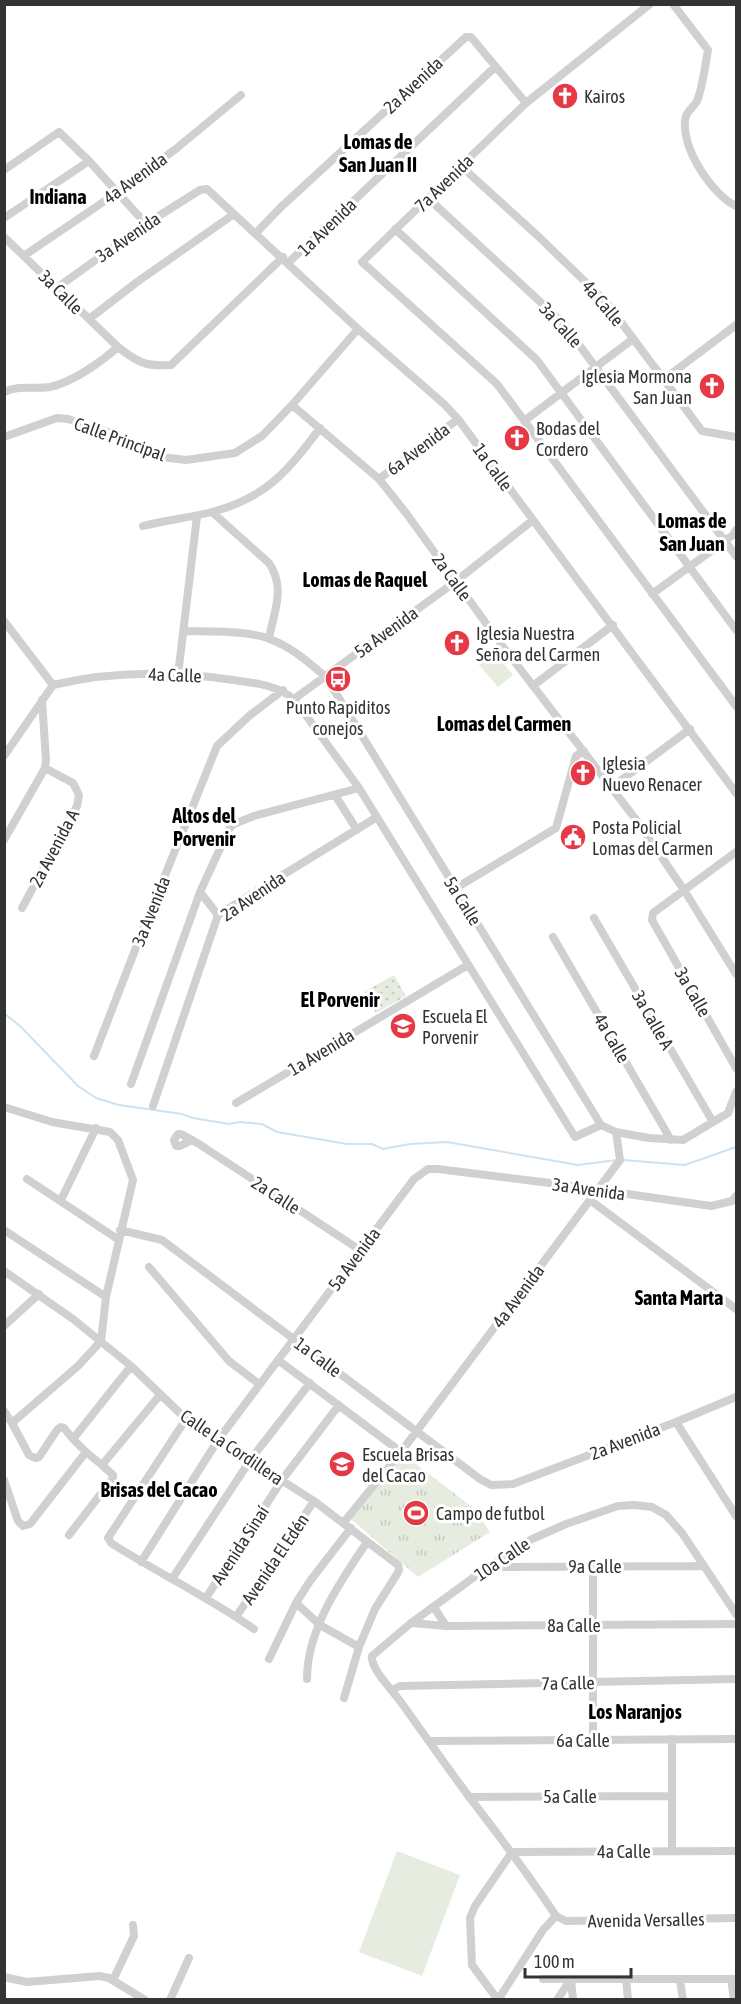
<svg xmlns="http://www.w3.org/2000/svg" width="741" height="2004" font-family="'Asap Condensed',sans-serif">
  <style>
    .grass { fill: url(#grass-tufts) }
    .park { fill: url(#park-dots) }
    .garden { fill: #e6ecdf }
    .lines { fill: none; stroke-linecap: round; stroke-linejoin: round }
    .stream { stroke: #cfe2ee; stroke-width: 2 }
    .minor { stroke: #d0d0d0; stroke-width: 8 }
    .labels { text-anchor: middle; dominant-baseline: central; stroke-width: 6; stroke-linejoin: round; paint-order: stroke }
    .street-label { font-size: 18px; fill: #333; stroke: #fff }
    .poi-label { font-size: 18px; fill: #333; stroke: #fff; text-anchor: start }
    .neighbourhood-label { font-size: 20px; font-weight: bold; fill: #000; stroke: #fff }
  </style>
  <defs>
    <pattern id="grass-tufts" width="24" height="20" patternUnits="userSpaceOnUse" patternTransform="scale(1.5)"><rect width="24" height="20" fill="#e6ecdf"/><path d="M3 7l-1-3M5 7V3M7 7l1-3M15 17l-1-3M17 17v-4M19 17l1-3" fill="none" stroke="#c6cbc0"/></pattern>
    <pattern id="park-dots" width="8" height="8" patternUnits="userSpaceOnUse" patternTransform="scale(1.5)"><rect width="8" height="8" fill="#e6ecdf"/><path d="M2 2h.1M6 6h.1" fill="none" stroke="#c6cbc0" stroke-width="1.8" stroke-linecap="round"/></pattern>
  </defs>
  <rect width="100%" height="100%" fill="#fff"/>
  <path class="grass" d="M404,1455l68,52 18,25 -72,45 -67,-58z"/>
  <path class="park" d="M394,975l12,21 -30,17 -12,-21z"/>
  <path class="garden" d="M491,648l22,27 -15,12 -22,-26z
    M397,1851l63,24 -38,101 -63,-24z"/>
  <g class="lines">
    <path class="stream" d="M4,1013l17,14 57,59 18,12 23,7 63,9 11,4 36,6 11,-2 22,2 15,8 70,12h25l11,5 27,-5 37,-2 131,23 39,-5
      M623,1160l62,5 51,-18"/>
    <path class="minor" d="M650,4l-124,99 -164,159 135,122 239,322
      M673,4l35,46c-3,16 -5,36 -11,51 -3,6 -9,9 -11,15 -8,28 26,79 50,90
      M462,167l77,70 67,65 96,129 34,6
      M4,170l55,-38 30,29 57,63
      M429,199l133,123 174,234
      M4,218l85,-57
      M395,229l142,131 199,270
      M256,233l25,-26 185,-170h5l55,66
      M4,237l114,110c19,15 28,20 53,18l112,-108
      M25,255l93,-63 59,-44 64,-53
      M288,263l207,-196
      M58,287l88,-63 54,-34 7,-1 151,140 86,75 14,15 278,374
      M89,319l48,-37 97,-68
      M663,380l73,-55
      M4,392c18,-8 28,-2 46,-5 23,-5 51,-25 68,-40
      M292,405l87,74 27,34 98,135 133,173 47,69 52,84
      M524,421l109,-82
      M4,437l53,-19 11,1 40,13 53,25 25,3 49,-7 27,-17 30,-31 66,-76
      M379,479l79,-60
      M212,512l57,51c17,25 5,49 0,75
      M143,526c23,-6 46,-8 69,-14 54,-14 76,-41 108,-84
      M652,594l81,-59 3,-5
      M4,621l49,64
      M184,631c25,1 66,-1 88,9 21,8 37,23 54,37l275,448
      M178,675l19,-159
      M53,685c59,-14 120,-14 180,-5 23,3 43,5 61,19l65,89 216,349 26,-12
      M534,685l79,-60
      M294,699l161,-117 78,-62
      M4,756l49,-71
      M612,787l78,-58
      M335,795l22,35
      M4,840l41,-72 1,-8 -4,-60
      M736,852l-83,61 -1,7 84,148
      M456,888l100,-60 20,-72 8,-5
      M200,892l18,23
      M22,908l55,-102 2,-11 -6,-12 -28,-15
      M594,918l119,204
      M553,937l118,203
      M94,1056l43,-111 80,-199 32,-30 34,-26
      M131,1084l69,-192 29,-63 5,-5 20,-8 105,-28
      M236,1103l232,-138
      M153,1106l65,-191 159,-98
      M4,1107l48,15 58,10 8,8 15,40 -27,117 -5,44 -23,25 -66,57 17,32 6,3 4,-1 18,-27 4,-3 3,1 9,11 58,-73
      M601,1125l15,7 33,6 34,2 45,-27 8,-21
      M192,1140l-12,6h-4l-2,-6 4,-6h3l18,10 161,106
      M27,1179l92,61
      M61,1200l35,-72
      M590,1200l146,109
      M4,1230l102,67
      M120,1230l42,10 318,239 11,6 22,-1 163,-62 60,-25
      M149,1267l80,94 30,23
      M4,1271l69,48 58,47 55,53 128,82 84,64 1,5 -2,4 -22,35 -16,38 -15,51
      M4,1326l35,-32
      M278,1360l123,92
      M4,1411l8,12
      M186,1419l-78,119 3,5c47,30 97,54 143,86
      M676,1422l60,94
      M73,1439l13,13
      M4,1480l14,41 5,5 7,-2 56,-72 16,13
      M344,1522l57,-70 219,-292 -4,-28
      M69,1535l44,-57v-3l-11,-10 58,-70
      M141,1562l77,-122 196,-261 14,-10h10l120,15 153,22 21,-5 4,-5
      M490,1567l213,-1
      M172,1579l79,-120 59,-76
      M206,1598l76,-118 57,-75
      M296,1603l24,22 39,22
      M434,1607l12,19
      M236,1617l78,-116
      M411,1623l35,3 290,-2
      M269,1659l27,-56 14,-22 41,-53
      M307,1679c0,-50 33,-97 60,-137
      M392,1690l8,-4 336,-7
      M593,1739v-173
      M672,1739v112
      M429,1741l307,-2
      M469,1797l203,-1
      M556,1916c-27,-41 -56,-79 -86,-118 -23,-31 -45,-62 -67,-93 -8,-12 -33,-36 -31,-49l39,-33 77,-56 44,-28 34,-15 52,-18 16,-1 18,2 14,8 16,18 54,81
      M556,1916l10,5 170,-3
      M4,1977l23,5 72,-6 10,2 36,22
      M543,1979h193
      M571,1979l2,21
      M626,1979l2,21
      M731,1979l3,21
      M113,1980l21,-44 -1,-11
      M680,1980l3,20
      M170,2000l19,-42
      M498,2000l-26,-35 -2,-47 5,-12 37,-54 224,-1
      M498,2000l45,-70 13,-14
      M557,2000l14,-21"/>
  </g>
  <defs>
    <symbol id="church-disc" viewBox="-11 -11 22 22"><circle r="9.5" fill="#e63946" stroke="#fff"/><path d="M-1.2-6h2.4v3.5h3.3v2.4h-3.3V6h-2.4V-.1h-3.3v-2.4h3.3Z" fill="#fff"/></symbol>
    <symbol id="bus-disc" viewBox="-11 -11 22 22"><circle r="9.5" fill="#e63946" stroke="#fff"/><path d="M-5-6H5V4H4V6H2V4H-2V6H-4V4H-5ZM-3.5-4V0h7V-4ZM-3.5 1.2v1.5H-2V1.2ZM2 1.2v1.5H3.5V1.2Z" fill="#fff"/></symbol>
    <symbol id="civic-disc" viewBox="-11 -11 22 22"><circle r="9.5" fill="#e63946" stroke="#fff"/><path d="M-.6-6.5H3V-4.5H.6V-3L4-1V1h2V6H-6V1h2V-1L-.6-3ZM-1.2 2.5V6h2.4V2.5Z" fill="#fff"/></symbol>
    <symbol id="school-disc" viewBox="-11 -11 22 22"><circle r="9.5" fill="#e63946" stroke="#fff"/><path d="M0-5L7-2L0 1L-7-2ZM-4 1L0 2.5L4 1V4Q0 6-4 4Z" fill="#fff"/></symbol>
    <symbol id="stadium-disc" viewBox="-11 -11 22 22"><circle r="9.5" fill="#e63946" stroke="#fff"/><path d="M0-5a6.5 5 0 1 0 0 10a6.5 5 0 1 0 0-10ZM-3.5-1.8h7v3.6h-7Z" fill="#fff"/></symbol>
  </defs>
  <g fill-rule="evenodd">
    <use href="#church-disc" x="550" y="81" width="30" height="30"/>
    <use href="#church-disc" x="697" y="371" width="30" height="30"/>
    <use href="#church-disc" x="502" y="423" width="30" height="30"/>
    <use href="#church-disc" x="442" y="628" width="30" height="30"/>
    <use href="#bus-disc" x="323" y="664" width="30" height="30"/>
    <use href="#church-disc" x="568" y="758" width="30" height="30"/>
    <use href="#civic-disc" x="558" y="822" width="30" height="30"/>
    <use href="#school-disc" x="388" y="1011" width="30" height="30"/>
    <use href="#school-disc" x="327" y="1449" width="30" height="30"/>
    <use href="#stadium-disc" x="401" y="1498" width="30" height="30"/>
  </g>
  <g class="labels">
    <g class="street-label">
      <text transform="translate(413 85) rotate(-43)">2a Avenida</text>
      <text transform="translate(135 178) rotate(-36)">4a Avenida</text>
      <text transform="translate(444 183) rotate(-44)">7a Avenida</text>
      <text transform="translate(327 227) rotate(-44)">1a Avenida</text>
      <text transform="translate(128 237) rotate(-34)">3a Avenida</text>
      <text transform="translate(61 292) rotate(45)">3a Calle</text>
      <text transform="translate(603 303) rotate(50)">4a Calle</text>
      <text transform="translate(561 325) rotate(48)">3a Calle</text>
      <text transform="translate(120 439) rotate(20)">Calle Principal</text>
      <text transform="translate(418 449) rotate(-37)">6a Avenida</text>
      <text transform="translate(493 467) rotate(54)">1a Calle</text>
      <text transform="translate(452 577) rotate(54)">2a Calle</text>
      <text transform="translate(386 632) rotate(-36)">5a Avenida</text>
      <text transform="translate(175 675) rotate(2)">4a Calle</text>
      <text transform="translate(54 848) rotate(-62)">2a Avenida A</text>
      <text transform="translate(253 896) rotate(-34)">2a Avenida</text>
      <text transform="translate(463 901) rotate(58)">5a Calle</text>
      <text transform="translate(151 911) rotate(-68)">3a Avenida</text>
      <text transform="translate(693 992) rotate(60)">3a Calle</text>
      <text transform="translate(653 1020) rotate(60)">3a Calle A</text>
      <text transform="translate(612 1038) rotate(60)">4a Calle</text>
      <text transform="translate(321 1052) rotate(-31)">1a Avenida</text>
      <text transform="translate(589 1189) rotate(8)">3a Avenida</text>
      <text transform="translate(276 1195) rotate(33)">2a Calle</text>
      <text transform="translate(354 1259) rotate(-53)">5a Avenida</text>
      <text transform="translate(518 1296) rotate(-53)">4a Avenida</text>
      <text transform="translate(318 1357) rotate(37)">1a Calle</text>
      <text transform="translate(625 1441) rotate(-21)">2a Avenida</text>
      <text transform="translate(232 1447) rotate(34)">Calle La Cordillera</text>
      <text transform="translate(240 1545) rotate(-57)">Avenida Sinaí</text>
      <text transform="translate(275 1559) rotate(-56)">Avenida El Edén</text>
      <text transform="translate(502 1559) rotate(-34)">10a Calle</text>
      <text x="595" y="1566">9a Calle</text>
      <text x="574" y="1625">8a Calle</text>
      <text transform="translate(568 1683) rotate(-1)">7a Calle</text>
      <text x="583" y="1740">6a Calle</text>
      <text x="570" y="1796">5a Calle</text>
      <text x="624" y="1851">4a Calle</text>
      <text transform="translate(646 1920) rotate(-1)">Avenida Versalles</text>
    </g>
    <g class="poi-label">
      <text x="584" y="96">Kairos</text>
      <text x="692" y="376" text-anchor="end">Iglesia Mormona<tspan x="692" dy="21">San Juan</tspan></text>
      <text x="536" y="428">Bodas del<tspan x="536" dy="21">Cordero</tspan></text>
      <text x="476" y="633">Iglesia Nuestra<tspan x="476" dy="21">Señora del Carmen</tspan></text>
      <text x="338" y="707" text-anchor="middle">Punto Rapiditos<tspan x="338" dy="21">conejos</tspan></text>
      <text x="602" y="763">Iglesia<tspan x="602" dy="21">Nuevo Renacer</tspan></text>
      <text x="592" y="827">Posta Policial<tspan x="592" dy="21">Lomas del Carmen</tspan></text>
      <text x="422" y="1016">Escuela El<tspan x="422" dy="21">Porvenir</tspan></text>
      <text x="362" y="1454">Escuela Brisas<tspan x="362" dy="21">del Cacao</tspan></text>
      <text x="436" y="1513">Campo de futbol</text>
    </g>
    <g class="neighbourhood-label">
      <text x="378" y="141">Lomas de<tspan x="378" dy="23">San Juan II</tspan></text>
      <text x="58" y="196">Indiana</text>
      <text x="692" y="520">Lomas de<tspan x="692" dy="23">San Juan</tspan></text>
      <text x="365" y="579">Lomas de Raquel</text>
      <text x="504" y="723">Lomas del Carmen</text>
      <text x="204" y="815">Altos del<tspan x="204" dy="23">Porvenir</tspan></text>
      <text x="340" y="999">El Porvenir</text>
      <text x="679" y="1297">Santa Marta</text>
      <text x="159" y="1489">Brisas del Cacao</text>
      <text x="635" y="1711">Los Naranjos</text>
    </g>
  </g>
  <rect width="741" height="2004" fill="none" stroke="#333333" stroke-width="12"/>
  <path d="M525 1968v9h106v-9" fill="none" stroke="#333333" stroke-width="3"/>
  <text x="534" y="1968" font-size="18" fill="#333333" stroke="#ffffff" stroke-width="4.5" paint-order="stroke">100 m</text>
</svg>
